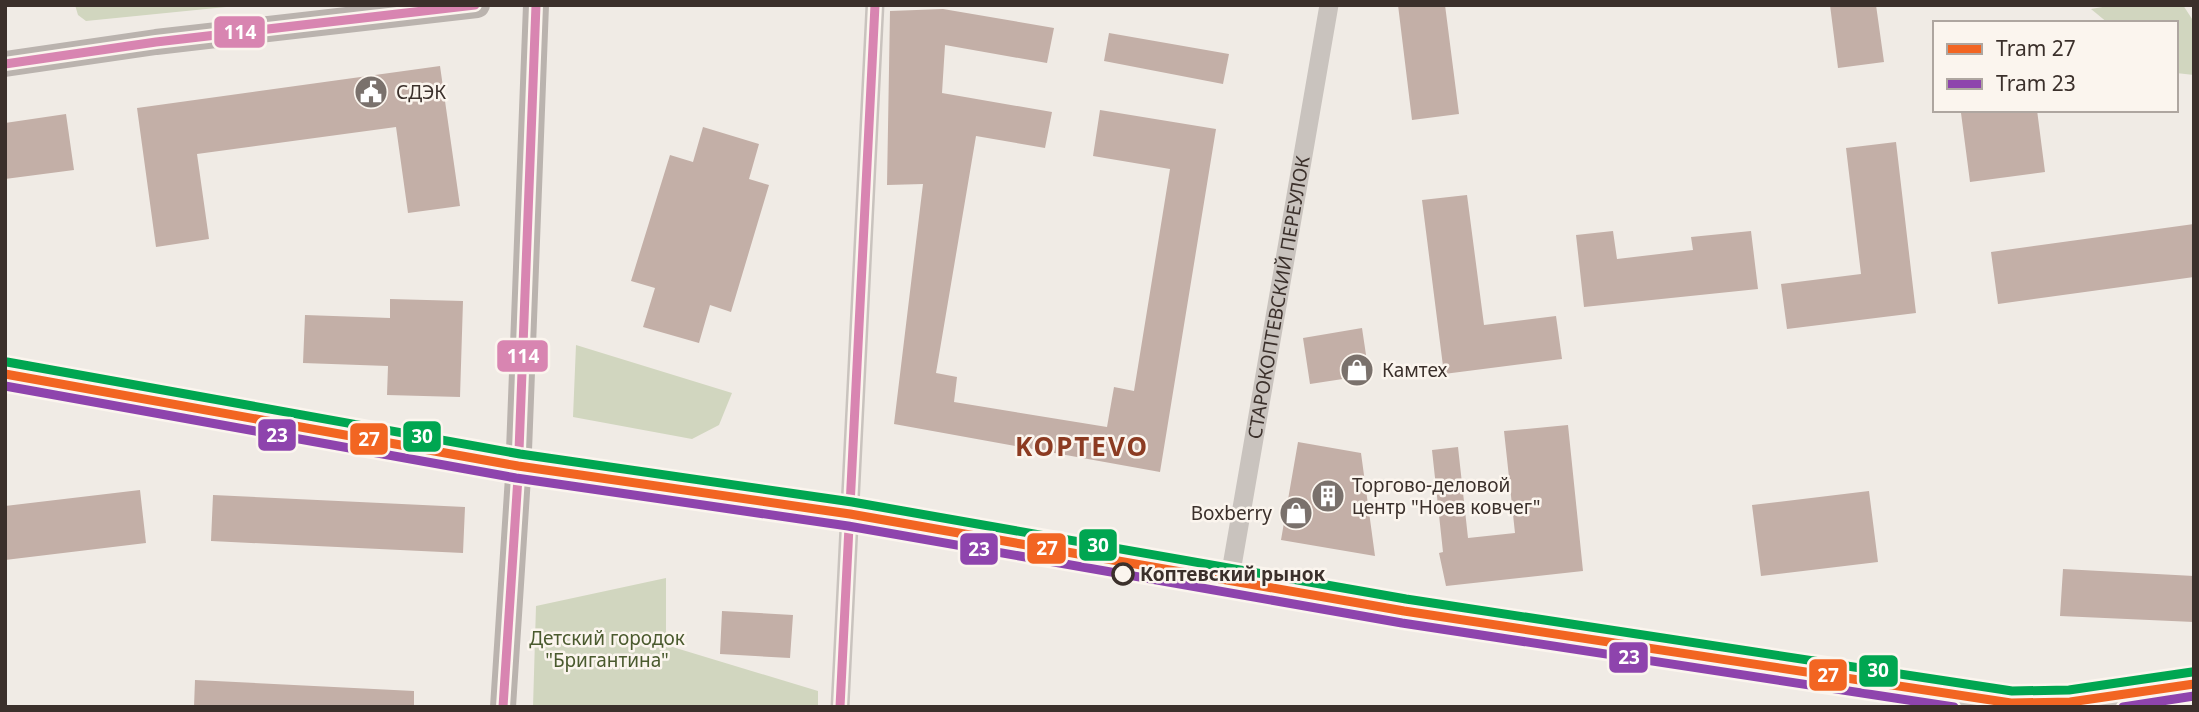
<svg xmlns="http://www.w3.org/2000/svg" width="2199" height="712" font-family="'Noto Sans',sans-serif">
  <style>
    .green { fill: #d1d6bf }
    .building { fill: #c3afa7 }
    .lines { fill: none; stroke-linecap: round; stroke-linejoin: round }
    .street { stroke: #c9c3be; stroke-width: 19 }
    .secondary { stroke: #bab3ae; stroke-width: 26 }
    .bus-1-casing { stroke: #fbf5ee; stroke-width: 14 }
    .bus-1 { stroke: #d885b1; stroke-width: 9 }
    .tram-1-casing { stroke: #fbf5ee; stroke-width: 14 }
    .tram-2-casing { stroke: #fbf5ee; stroke-width: 14 }
    .tram-3-casing { stroke: #fbf5ee; stroke-width: 14 }
    .tram-1 { stroke: #f26522; stroke-width: 9 }
    .tram-2 { stroke: #8e44ad; stroke-width: 9 }
    .tram-3 { stroke: #00a651; stroke-width: 9 }
    .stop-dot { fill: #fbf5ee; stroke: #3b302b; stroke-width: 3.5 }
    .labels { text-anchor: middle; dominant-baseline: central; stroke-width: 5; stroke-linejoin: round; paint-order: stroke }
    .poi-label { font-size: 19px; fill: #3b302b; stroke: #fbf5ee; text-anchor: start }
    .street-label { font-size: 19px; fill: #3b302b; stroke: #fbf5ee }
    .stop-label { font-size: 19px; font-weight: bold; fill: #3b302b; stroke: #fbf5ee; text-anchor: start }
    .park-label { font-size: 19px; fill: #4a5a2e; stroke: #fbf5ee }
    .district-label { font-size: 26px; font-weight: bold; letter-spacing: 2px; fill: #8c3b22; stroke: #fbf5ee }
    .line-badge { stroke: #fbf5ee; stroke-width: 2.5 }
    .badge-label { font-size: 19px; text-anchor: middle; font-weight: bold; fill: #fff }
  </style>
  <rect width="100%" height="100%" fill="#f0ebe5"/>
  <path class="green" d="M75,5h171l-160,16 -8,-6z
    M2114,5h69l11,17v53l-18,-2v-50h-68l-17,-14z
    M576,345l156,48 -13,32 -27,14 -119,-22z
    M666,578v67l152,46v16h-285l3,-101z"/>
  <path class="building" d="M1398,5h47l14,109 -47,6z
    M1830,5h46l8,57 -46,6z
    M943,9l111,19 -7,35 -102,-18 -3,48 110,19 -7,36 -69,-12 -40,237 21,4 -3,25 153,25 7,-40 20,4 36,-222 -77,-13 7,-46 116,19 -56,343 -266,-48 29,-240 -36,1 3,-174z
    M1109,33l120,21 -6,30 -119,-23z
    M440,66l20,140 -52,7 -12,-86 -199,27 12,85 -53,8 -19,-139z
    M1983,110h54l8,62 -75,10 -9,-69z
    M66,114l8,56 -69,9v-56z
    M703,127l56,17 -10,35 20,6 -38,127 -21,-7 -11,38 -56,-16 12,-39 -24,-7 39,-126 23,7z
    M1896,142l20,171 -129,16 -6,-45 80,-10 -15,-126z
    M1467,195l17,130 72,-9 6,43 -118,15 -22,-174z
    M2194,224v53l-196,27 -7,-52z
    M1613,231l4,28 76,-9 -2,-13 60,-6 7,58 -174,18 -8,-72z
    M390,299l73,2 -3,96 -73,-2 1,-29 -85,-3 2,-48 85,3z
    M1362,328l7,47 -59,9 -7,-46z
    M1568,425l15,146 -137,15 -7,-33 4,-1 -11,-102 26,-3 10,91 47,-5 -11,-102z
    M1298,442l63,11 14,103 -94,-16z
    M140,490l6,53 -141,17v-54z
    M1869,491l9,71 -117,14 -9,-71z
    M213,495l252,12 -2,46 -252,-12z
    M2063,569l131,7v46l-134,-6z
    M722,611l71,4 -3,43 -70,-4z
    M195,680l219,11v16h-220z"/>
  <g class="lines">
    <g class="street">
      <path d="M5,380l513,90 332,51 378,68 708,107 102,10 156,-20"/>
      <path id="s1" d="M1228,589l101,-584"/>
      <path d="M840,707l35,-702"/>
    </g>
    <path class="secondary" d="M5,64l151,-22 321,-37
      M503,707l15,-230 18,-472"/>
    <defs>
      <path id="bus-1" d="M5,64l151,-22 319,-37
        M503,707l15,-230 18,-472
        M840,707l35,-702"/>
    </defs>
    <use href="#bus-1" class="bus-1-casing"/>
    <use href="#bus-1" class="bus-1"/>
    <defs>
      <path id="tram-1" d="M5,374l513,92 332,48 554,97 607,92 59,-1 124,-18"/>
      <path id="tram-2" d="M5,386l511,92 332,48 554,97 552,84
        M2123,707l71,-11"/>
      <path id="tram-3" d="M7,362l513,92 332,48 554,97 606,92 57,-1 123,-18"/>
    </defs>
    <use href="#tram-1" class="tram-1-casing"/>
    <use href="#tram-2" class="tram-2-casing"/>
    <use href="#tram-3" class="tram-3-casing"/>
    <use href="#tram-1" class="tram-1"/>
    <use href="#tram-2" class="tram-2"/>
    <use href="#tram-3" class="tram-3"/>
  </g>
  <defs>
    <symbol id="civic-disc" viewBox="-11 -11 22 22"><circle r="9.5" fill="#7a716c" stroke="#fbf5ee"/><path d="M-.6-6.5H3V-4.5H.6V-3L4-1V1h2V6H-6V1h2V-1L-.6-3ZM-1.2 2.5V6h2.4V2.5Z" fill="#fff"/></symbol>
    <symbol id="shop-disc" viewBox="-11 -11 22 22"><circle r="9.5" fill="#7a716c" stroke="#fbf5ee"/><path d="M-5-2.5h2.3a2.7 3.5 0 0 1 5.4 0H5L5.5 6h-11ZM-1.5-2.5h3a1.5 2.3 0 0 0-3 0Z" fill="#fff"/></symbol>
    <symbol id="building-disc" viewBox="-11 -11 22 22"><circle r="9.5" fill="#7a716c" stroke="#fbf5ee"/><path d="M-4-6H4V6H1V3H-1V6H-4ZM-2.5-4.3h1.7v1.8h-1.7ZM.8-4.3h1.7v1.8H.8ZM-2.5-1h1.7V.8h-1.7ZM.8-1h1.7V.8H.8Z" fill="#fff"/></symbol>
  </defs>
  <g fill-rule="evenodd">
    <use href="#civic-disc" x="352" y="73" width="38" height="38"/>
    <use href="#shop-disc" x="1338" y="351" width="38" height="38"/>
    <use href="#building-disc" x="1309" y="477" width="38" height="38"/>
    <use href="#shop-disc" x="1277" y="494" width="38" height="38"/>
  </g>
  <circle class="stop-dot" cx="1123" cy="574" r="10"/>
  <g class="labels">
    <g class="poi-label">
      <text x="396" y="92">СДЭК</text>
      <text x="1382" y="370">Камтех</text>
      <text x="1352" y="485">Торгово-деловой<tspan x="1352" dy="22">центр "Ноев ковчег"</tspan></text>
      <text x="1272" y="513" text-anchor="end">Boxberry</text>
    </g>
    <g class="street-label">
      <text stroke="none"><textPath href="#s1" startOffset="296">СТАРОКОПТЕВСКИЙ ПЕРЕУЛОК</textPath></text>
    </g>
    <g class="stop-label">
      <text x="1140" y="574">Коптевский рынок</text>
    </g>
    <g class="park-label">
      <text x="607" y="638">Детский городок<tspan x="607" dy="22">"Бригантина"</tspan></text>
    </g>
    <g class="district-label">
      <text x="1082" y="446">KOPTEVO</text>
    </g>
  </g>
  <g class="line-badge">
    <rect x="213" y="15" width="53" height="34" rx="7" fill="#d885b1"/>
    <rect x="496" y="339" width="53" height="34" rx="7" fill="#d885b1"/>
    <rect x="257" y="418" width="40" height="34" rx="7" fill="#8e44ad"/>
    <rect x="402" y="420" width="40" height="33" rx="7" fill="#00a651"/>
    <rect x="349" y="422" width="40" height="34" rx="7" fill="#f26522"/>
    <rect x="1078" y="528" width="40" height="34" rx="7" fill="#00a651"/>
    <rect x="1026" y="532" width="41" height="33" rx="7" fill="#f26522"/>
    <rect x="959" y="532" width="40" height="34" rx="7" fill="#8e44ad"/>
    <rect x="1608" y="641" width="41" height="33" rx="7" fill="#8e44ad"/>
    <rect x="1858" y="654" width="41" height="34" rx="7" fill="#00a651"/>
    <rect x="1808" y="658" width="40" height="34" rx="7" fill="#f26522"/>
  </g>
  <g class="badge-label">
    <text x="240" y="39">114</text>
    <text x="523" y="363">114</text>
    <text x="277" y="442">23</text>
    <text x="422" y="443">30</text>
    <text x="369" y="446">27</text>
    <text x="1098" y="552">30</text>
    <text x="1047" y="555">27</text>
    <text x="979" y="556">23</text>
    <text x="1629" y="664">23</text>
    <text x="1878" y="677">30</text>
    <text x="1828" y="682">27</text>
  </g>
  <rect width="2199" height="712" fill="none" stroke="#3b302b" stroke-width="14"/>
  <rect x="1933" y="21" width="245" height="91" fill="#fbf5ee" stroke="#aea6a0" stroke-width="2"/>
  <rect x="1947" y="44" width="35" height="10" fill="#f26522" stroke="#aea6a0" stroke-width="2"/>
  <text x="1996" y="56" font-size="21" fill="#3b302b">Tram 27</text>
  <rect x="1947" y="79" width="35" height="10" fill="#8e44ad" stroke="#aea6a0" stroke-width="2"/>
  <text x="1996" y="91" font-size="21" fill="#3b302b">Tram 23</text>
</svg>
